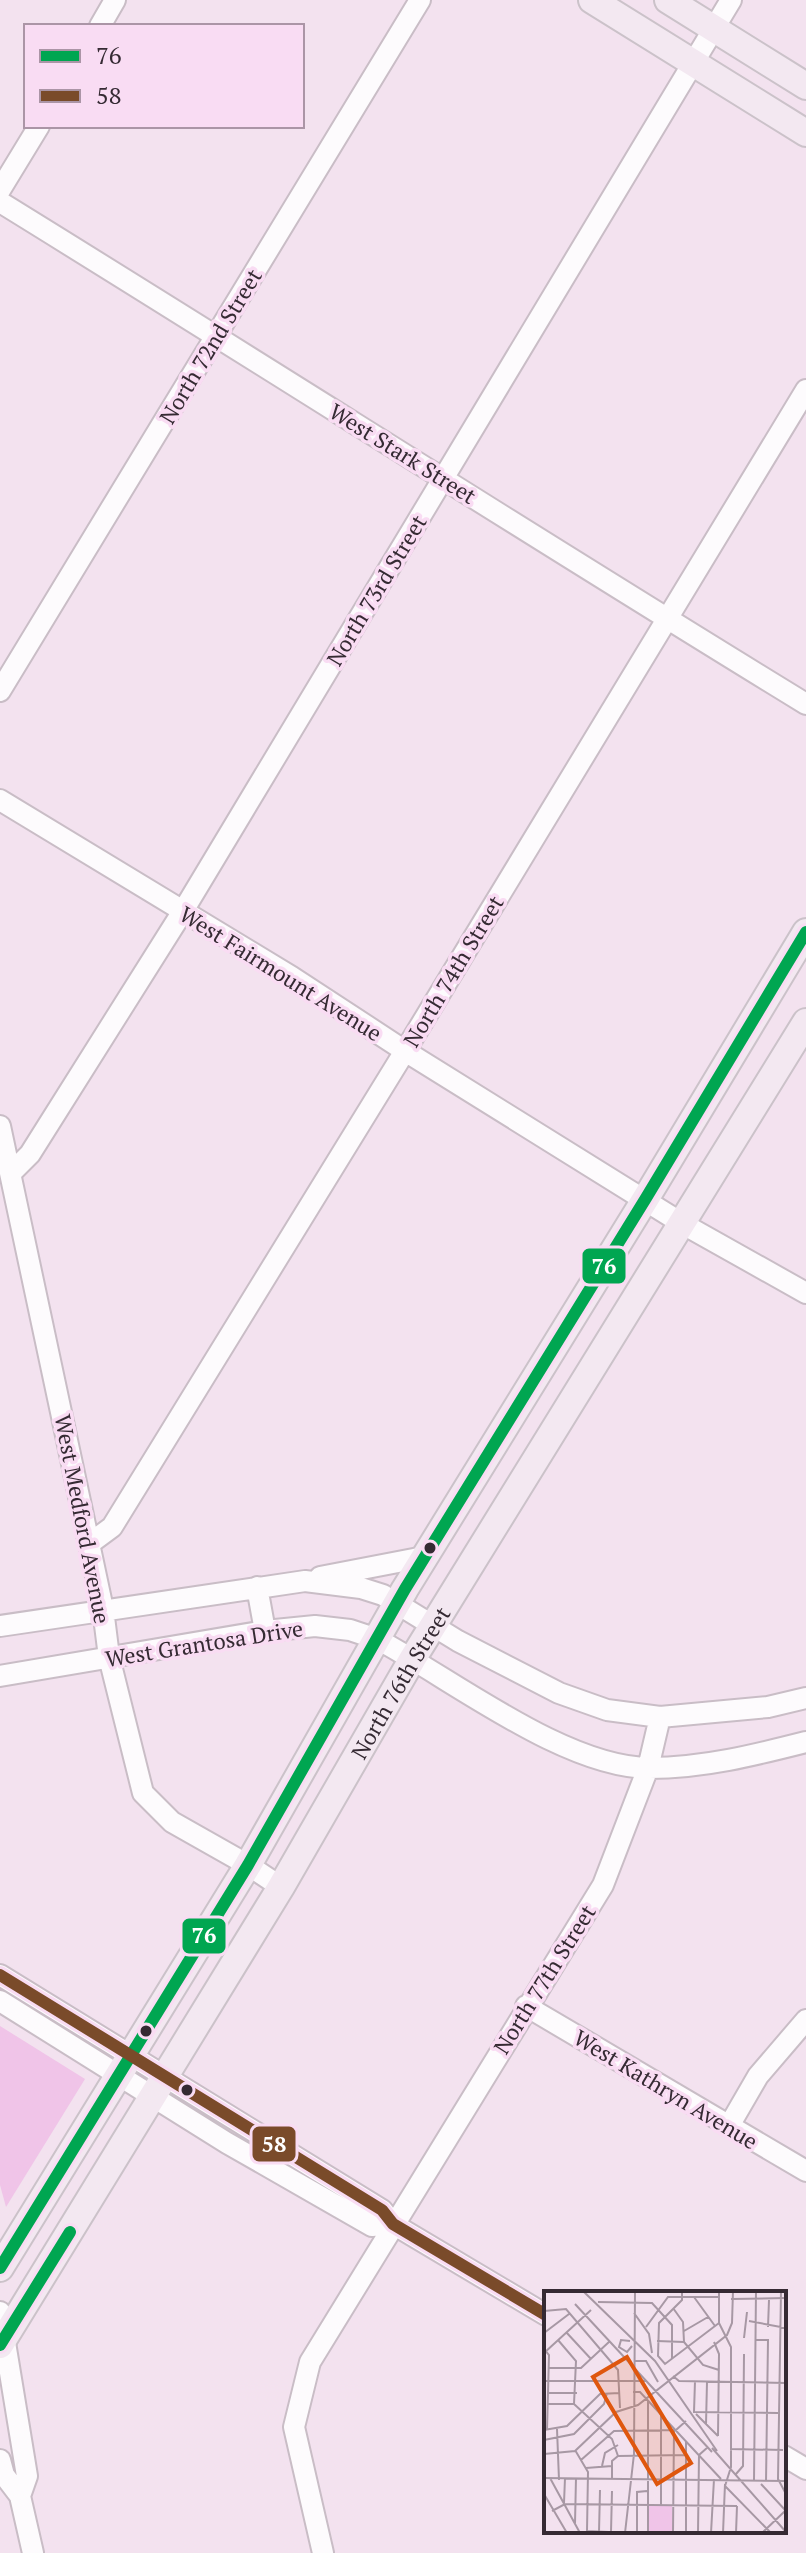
<svg xmlns="http://www.w3.org/2000/svg" width="806" height="2553" font-family="'PT Serif',serif">
  <style>
    .green { fill: #f0c4e8 }
    .lines { fill: none; stroke-linecap: round; stroke-linejoin: round }
    .minor-casing { stroke: #c9bdc6; stroke-width: 24 }
    .major-casing { stroke: #cbc2c9; stroke-width: 30 }
    .minor { stroke: #fdfbfd; stroke-width: 20 }
    .major { stroke: #f3e8f1; stroke-width: 26 }
    .bus-1-casing { stroke: #f9dcf3; stroke-width: 18 }
    .bus-2-casing { stroke: #f9dcf3; stroke-width: 18 }
    .bus-1 { stroke: #00a651; stroke-width: 12 }
    .bus-2 { stroke: #7a4b2a; stroke-width: 12 }
    .bus-dot { fill: #352a33; stroke: #f9dcf3; stroke-width: 3 }
    .labels { text-anchor: middle; dominant-baseline: central; stroke-width: 7; stroke-linejoin: round; paint-order: stroke }
    .street-label { font-size: 22px; fill: #352a33; stroke: #f9dcf3 }
    .inset-river { fill: none; stroke: #e1a4d7; stroke-width: 4 }
    .inset-road { fill: none; stroke: #a798a4; stroke-width: 2 }
    .view { fill: #df570e; fill-opacity: 0.15; stroke: #df570e; stroke-width: 4 }
    .inset-edge { fill: none; stroke: #352a33; stroke-width: 4 }
    .line-badge { stroke: #f9dcf3; stroke-width: 3 }
    .badge-label { font-size: 22px; text-anchor: middle; font-weight: bold; fill: #fff }
  </style>
  <rect width="100%" height="100%" fill="#f3e2ef"/>
  <path class="green" d="M0,2026l85,53 -79,128 -6,-22z"/>
  <g class="lines">
    <defs>
      <path id="minor" d="M100,26l15,-26
        M0,190l39,-64
        M0,202c269,166 536,337 806,502
        M0,691l420,-691
        M0,800l292,177 113,74 278,173 123,69
        M0,1126l103,483 6,48 34,136 29,29 76,43 33,22
        M11,1173l19,-19 153,-243 548,-911
        M89,1544l23,-17 293,-476 401,-661
        M320,1577l104,-20
        M257,1587l8,44
        M0,1626l305,-45 56,7 22,7 75,46 101,52 48,17 53,7 108,-10 38,-9
        M0,1676l265,-45 50,-5 35,4 27,9c75,40 188,129 273,129 53,0 105,-13 156,-26
        M0,1975l382,235 11,14 153,91
        M0,2001l227,142 145,83 21,-2
        M526,2006l280,165
        M729,2126l29,-50 48,-56
        M0,2312l27,164 -7,20
        M784,2456l22,13
        M0,2460l4,15 16,21 13,57
        M323,2553l-29,-126 16,-65 293,-477 45,-117 12,-51"/>
      <g id="major">
        <path d="M592,0l214,133"/>
        <path d="M668,0l138,86"/>
        <path d="M0,2268l248,-403 157,-276 241,-391 160,-266"/>
        <path id="s1" d="M0,2345l281,-458 132,-229 393,-636"/>
      </g>
    </defs>
    <use href="#minor" class="minor-casing"/>
    <use href="#major" class="major-casing"/>
    <use href="#minor" class="minor"/>
    <use href="#major" class="major"/>
    <defs>
      <path id="bus-1" d="M0,2268l248,-403 157,-276 241,-391 160,-266
        M0,2345l70,-113"/>
      <path id="bus-2" d="M0,1975l382,235 11,14 153,91"/>
    </defs>
    <use href="#bus-1" class="bus-1-casing"/>
    <use href="#bus-2" class="bus-2-casing"/>
    <use href="#bus-1" class="bus-1"/>
    <use href="#bus-2" class="bus-2"/>
  </g>
  <g class="bus-dot">
    <circle cx="430" cy="1548" r="7"/>
    <circle cx="146" cy="2031" r="7"/>
    <circle cx="187" cy="2090" r="7"/>
  </g>
  <g class="labels">
    <g class="street-label">
      <text transform="translate(210 346) rotate(-59)">North 72nd Street</text>
      <text transform="translate(403 453) rotate(32)">West Stark Street</text>
      <text transform="translate(376 590) rotate(-59)">North 73rd Street</text>
      <text transform="translate(453 971) rotate(-59)">North 74th Street</text>
      <text transform="translate(281 973) rotate(32)">West Fairmount Avenue</text>
      <text transform="translate(83 1519) rotate(79)">West Medford Avenue</text>
      <text transform="translate(204 1643) rotate(-9)">West Grantosa Drive</text>
      <text stroke="none"><textPath href="#s1" startOffset="774">North 76th Street</textPath></text>
      <text transform="translate(544 1979) rotate(-58)">North 77th Street</text>
      <text transform="translate(666 2089) rotate(31)">West Kathryn Avenue</text>
    </g>
  </g>
  <g transform="translate(544 2291)">
    <rect width="242" height="242" fill="#f3e2ef"/>
    <path d="M105,215h23l1,27h-24z" fill="#f0c4e8"/>
    <path class="inset-river" d="M242,94v80"/>
    <path class="inset-road" d="M39,0l72,70 62,90M138,0v9l-23,23 -1,33 7,8 54,-41M237,0l-3,188 8,15M150,6l21,29M187,8l55,-1M54,11l54,1 20,22v34M31,13l137,148M129,17l10,14 1,20M0,20l22,-2 52,61 2,38M90,22l15,21 3,19M205,30l37,7M175,32l12,24v120l-6,19M175,32v-32M102,36l22,-30h51M224,36l1,-27M140,40l24,-14M22,41l25,27M0,42l25,-19M200,47l3,-26M14,49l18,21 -2,43M212,49h12l-2,142M86,50l-9,-1 -2,7 8,5 5,-6M113,50l27,1M140,51l19,23 16,5M170,51l5,12 -1,82M0,58l5,6 -2,75M0,62l47,-43M91,70h11l12,21M5,77h32l29,-27M129,85l6,5 107,2M0,90h103M151,90l-1,31 84,1M89,101h7l81,87M4,102h29M3,113h27M30,113l38,35 6,17M152,123l22,22M117,125v90M162,133l1,-42M13,138l2,51M0,139l23,-4 33,-32 19,-1M0,149l30,-6 30,-30 3,-11M168,157l74,84M186,158l53,1M31,159l13,22 -1,59M0,163l31,-3 41,-39 22,-7 89,-70 5,-12 1,-32M74,165l68,-1M37,169l33,-29 62,-1 10,-9M58,175l3,-13 13,-8M42,177l26,-2M192,183l7,-8 1,-112M0,187l242,3M6,187l30,55M68,189v-19l6,-5M210,190l2,-190M217,193l25,27M181,195l46,47M0,203l23,39M20,212l1,-25M8,220l13,-7 172,2M31,232l1,-45M43,240l43,2M55,241l1,-42M67,241l1,-41M81,242l9,-79 1,-163M93,242v-41l10,-1M104,242v-132M129,242l1,-103M142,242v-91M154,242l1,-78 9,-8M167,242l3,-54M179,242l2,-49M192,242l1,-27M218,242l23,-22"/>
    <path class="view" d="M83,66l64,106 -34,21 -64,-107z"/>
    <rect width="242" height="242" class="inset-edge"/>
  </g>
  <g class="line-badge">
    <rect x="581" y="1247" width="46" height="38" rx="8" fill="#00a651"/>
    <rect x="181" y="1917" width="46" height="38" rx="8" fill="#00a651"/>
    <rect x="251" y="2125" width="46" height="38" rx="8" fill="#7a4b2a"/>
  </g>
  <g class="badge-label">
    <text x="604" y="1274">76</text>
    <text x="204" y="1943">76</text>
    <text x="274" y="2152">58</text>
  </g>
  <rect x="24" y="24" width="280" height="104" fill="#f9dcf3" stroke="#ab95a6" stroke-width="2"/>
  <rect x="40" y="50" width="40" height="12" fill="#00a651" stroke="#ab95a6" stroke-width="2"/>
  <text x="96" y="64" font-size="24" fill="#352a33">76</text>
  <rect x="40" y="90" width="40" height="12" fill="#7a4b2a" stroke="#ab95a6" stroke-width="2"/>
  <text x="96" y="104" font-size="24" fill="#352a33">58</text>
</svg>
